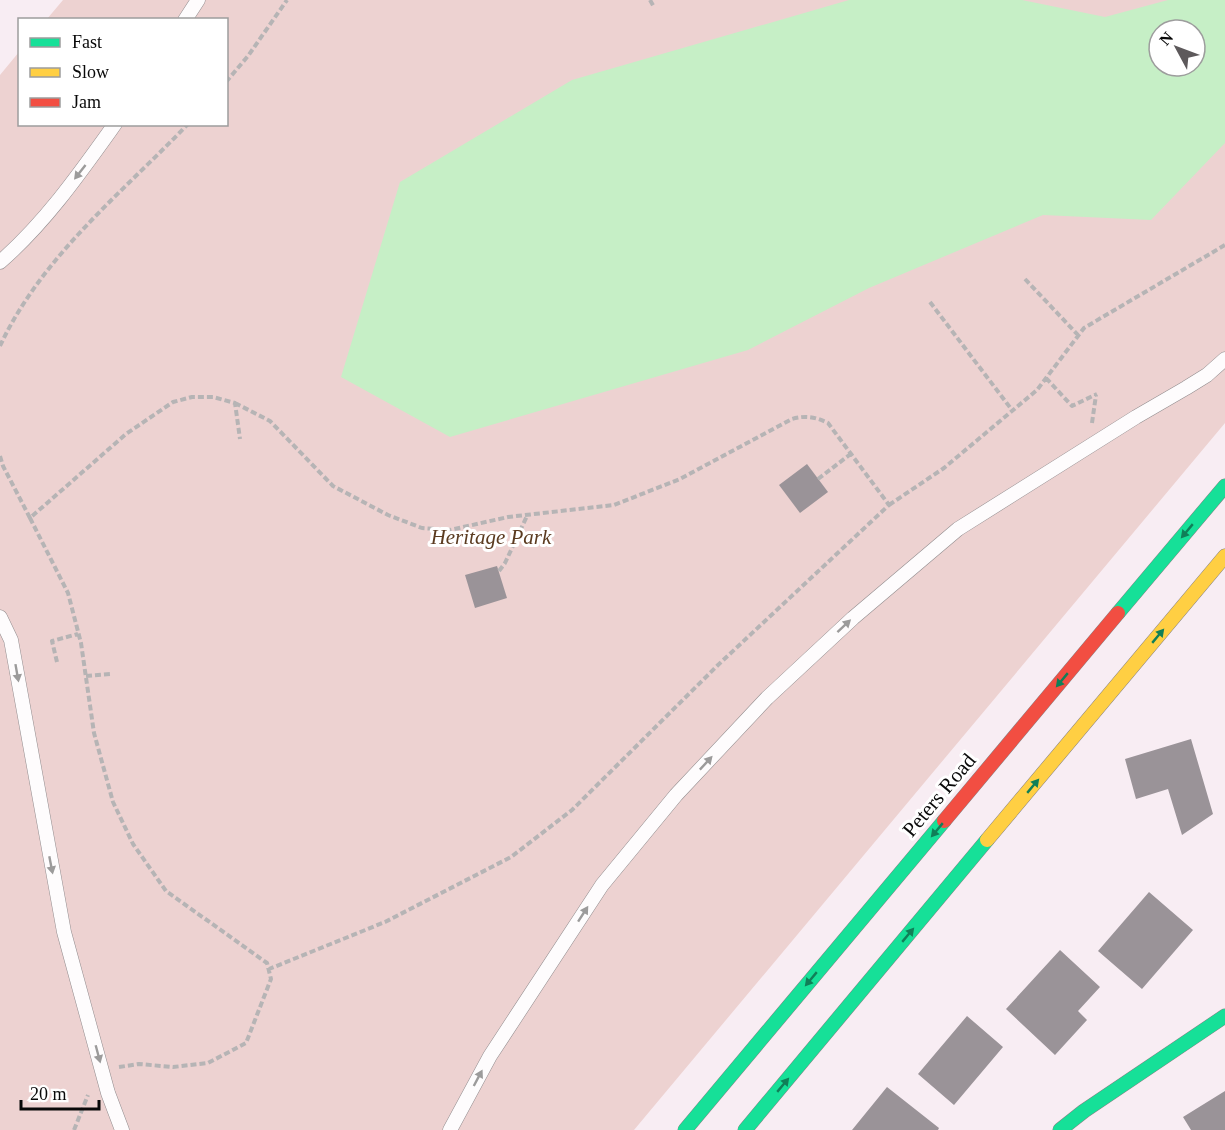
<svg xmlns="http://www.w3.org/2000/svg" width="1225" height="1130" font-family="Georgia,serif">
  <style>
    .green { fill: #edd2d1; fill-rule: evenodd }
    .water { fill: #c6efc6; fill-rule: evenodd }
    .building { fill: #9a9398 }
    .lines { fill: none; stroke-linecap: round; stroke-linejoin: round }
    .lane-casing { stroke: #918c8e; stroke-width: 15 }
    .fast-casing { stroke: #878285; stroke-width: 15 }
    .slow-casing { stroke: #878285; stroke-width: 15 }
    .jam-casing { stroke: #878285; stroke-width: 15 }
    .path { stroke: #b6b4b5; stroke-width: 4; stroke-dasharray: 6 3; stroke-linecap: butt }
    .lane { stroke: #fefcfd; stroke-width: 14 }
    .fast { stroke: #16e098; stroke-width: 14 }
    .slow { stroke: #ffcf43; stroke-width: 14 }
    .jam { stroke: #f24e42; stroke-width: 14 }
    .oneway { fill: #9c9b9b }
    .oneway2 { fill: #107f58 }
    .labels { text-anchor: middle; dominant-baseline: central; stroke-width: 6; stroke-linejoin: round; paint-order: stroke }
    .park-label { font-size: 21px; font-style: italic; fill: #5b3b20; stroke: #fff }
    .street-label { font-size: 21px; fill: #090909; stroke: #fff }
  </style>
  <rect width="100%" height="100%" fill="#f8edf3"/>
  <path class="green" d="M63,0h1162v423l-591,707h-634v-1055l19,-23 1,72h206v-104l-179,-1zM1159,30h36v36h-36z"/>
  <path class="water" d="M849,0h173l83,17 63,-17h57v143l-74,77 -108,-5 -174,73 -121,62 -298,87 -109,-60 59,-195 172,-102zM1159,30h36v36h-36z"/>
  <path class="building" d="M807,464l21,28 -28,21 -21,-28z
    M497,566l10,32 -32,10 -10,-33z
    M1191,739l22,75 -31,21 -14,-46 -32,10 -11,-40z
    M1149,892l44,38 -51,59 -44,-38z
    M1060,950l40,37 -22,24 9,9 -32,35 -49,-46z
    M967,1016l36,31 -49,58 -36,-31z
    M887,1087l52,41 -1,2h-86z
    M1225,1091v39h-34l-8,-13z"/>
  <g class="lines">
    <defs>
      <path id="lane" d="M185,20l13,-20
        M0,262c45,-39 80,-89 115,-138
        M0,617l11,23 53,292 44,161 14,37
        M450,1130l40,-74 112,-171 74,-90 91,-97 86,-80 105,-89 178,-112 50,-29 21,-13 18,-16"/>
      <path id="fast" d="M1118,613l107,-127
        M685,1130l259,-309
        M745,1130l242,-290
        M1060,1130l24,-19 141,-95"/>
      <path id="slow" d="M987,840l238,-284"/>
      <path id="jam" d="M944,821l174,-208"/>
    </defs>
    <use href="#lane" class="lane-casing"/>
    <use href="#fast" class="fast-casing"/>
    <use href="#slow" class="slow-casing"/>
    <use href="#jam" class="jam-casing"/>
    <path class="path" d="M650,0l4,7
      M226,82l22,-26 39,-56
      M1025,279l53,56
      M930,302l82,108
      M0,346c42,-90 121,-152 188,-222
      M1046,378l26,28 25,-12
      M235,403l35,18 63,65 55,29 34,13 28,2 58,-13 106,-12 66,-26 112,-60c13,-4 24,-2 36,4l61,82 -171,160 -146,145 -61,47 -126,65 -116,47
      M1092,423l4,-28
      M0,456l3,10 27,52 96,-84 47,-32 19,-5h21l22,6 5,36
      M818,479l34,-26
      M889,505l55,-37 93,-78 47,-62 141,-83
      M30,518l38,75 13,50 13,90 19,69 20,42 33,47 101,72 4,16 -25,64 -38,20 -35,4 -34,-3 -20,3
      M499,571l6,-8 22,-47
      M57,662l-5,-21 26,-7
      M86,676l25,-2
      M74,1130l14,-35"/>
    <use href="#lane" class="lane"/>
    <use href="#fast" class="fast"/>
    <use href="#slow" class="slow"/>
    <use href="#jam" class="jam"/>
  </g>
  <defs><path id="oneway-solid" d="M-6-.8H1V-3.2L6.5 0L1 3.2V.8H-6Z" transform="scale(1.5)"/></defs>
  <g class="oneway">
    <use href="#oneway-solid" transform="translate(80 172) rotate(128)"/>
    <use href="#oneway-solid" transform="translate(844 626) rotate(-43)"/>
    <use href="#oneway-solid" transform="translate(17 673) rotate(80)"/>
    <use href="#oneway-solid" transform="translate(706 763) rotate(-47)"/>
    <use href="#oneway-solid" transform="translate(51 865) rotate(79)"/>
    <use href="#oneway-solid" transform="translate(583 914) rotate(-57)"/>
    <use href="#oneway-solid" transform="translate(98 1054) rotate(75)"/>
    <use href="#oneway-solid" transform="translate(478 1078) rotate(-62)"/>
  </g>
  <g class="oneway2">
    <use href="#oneway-solid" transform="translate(1187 531) rotate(130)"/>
    <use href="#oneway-solid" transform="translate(1158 636) rotate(-50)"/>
    <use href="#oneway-solid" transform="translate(1062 680) rotate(130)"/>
    <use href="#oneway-solid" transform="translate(1033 786) rotate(-50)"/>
    <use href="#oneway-solid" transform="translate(937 830) rotate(130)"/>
    <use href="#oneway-solid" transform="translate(908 935) rotate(-50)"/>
    <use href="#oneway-solid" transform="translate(811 979) rotate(130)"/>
    <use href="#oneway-solid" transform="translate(783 1085) rotate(-50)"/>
  </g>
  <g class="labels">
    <g class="park-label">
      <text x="491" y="537">Heritage Park</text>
    </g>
    <g class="street-label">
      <text transform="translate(939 795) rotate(-50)">Peters Road</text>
    </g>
  </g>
  <rect x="18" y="18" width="210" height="108" fill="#ffffff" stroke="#9d9d9d" stroke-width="1.5"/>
  <rect x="30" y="38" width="30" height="9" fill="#16e098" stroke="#9d9d9d" stroke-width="1.5"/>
  <text x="72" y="48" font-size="18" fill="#090909">Fast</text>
  <rect x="30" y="68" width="30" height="9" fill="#ffcf43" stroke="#9d9d9d" stroke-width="1.5"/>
  <text x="72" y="78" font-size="18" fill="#090909">Slow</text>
  <rect x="30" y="98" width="30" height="9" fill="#f24e42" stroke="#9d9d9d" stroke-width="1.5"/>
  <text x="72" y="108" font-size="18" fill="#090909">Jam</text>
  <g transform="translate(1177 48) rotate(311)"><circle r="28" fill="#ffffff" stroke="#9d9d9d" stroke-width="1.5"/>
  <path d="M0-4.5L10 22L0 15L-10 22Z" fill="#5d595b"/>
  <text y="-9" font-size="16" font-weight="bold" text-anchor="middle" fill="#090909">N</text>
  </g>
  <path d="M21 1100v9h78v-9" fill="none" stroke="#090909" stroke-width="3"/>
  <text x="30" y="1100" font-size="18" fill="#090909" stroke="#ffffff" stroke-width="4.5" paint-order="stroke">20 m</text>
</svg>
